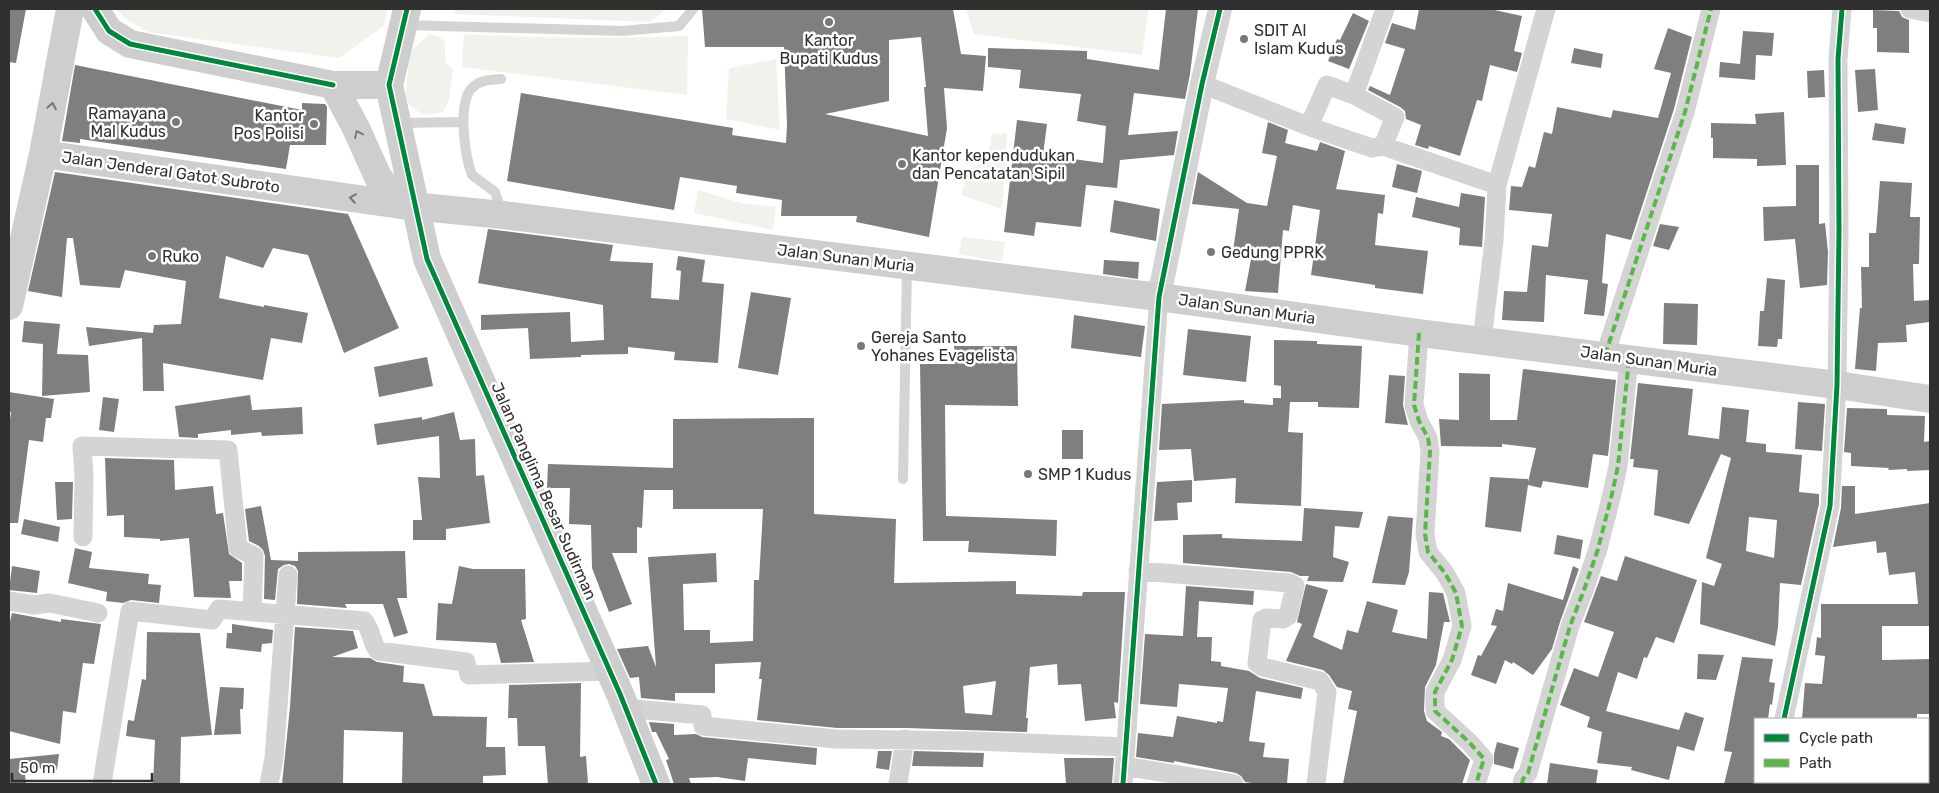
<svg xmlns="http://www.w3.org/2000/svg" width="1939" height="793" font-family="Rubik,sans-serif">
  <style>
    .green { fill: #f0f3ec }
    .building { fill: #7f7f7f; fill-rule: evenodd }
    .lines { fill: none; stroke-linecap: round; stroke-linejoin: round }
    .service { stroke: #d4d4d4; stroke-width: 10 }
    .minor { stroke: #d4d4d4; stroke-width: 19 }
    .tertiary { stroke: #d4d4d4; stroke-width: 24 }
    .secondary { stroke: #cecece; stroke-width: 28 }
    .quiet { stroke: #58b947; stroke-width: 4; stroke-dasharray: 8 4; stroke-linecap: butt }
    .cycleway-casing { stroke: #fff; stroke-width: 8 }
    .cycleway { stroke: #00873e; stroke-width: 5 }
    .oneway { stroke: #777 }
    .poi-dot { fill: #787878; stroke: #fff; stroke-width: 2 }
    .labels { text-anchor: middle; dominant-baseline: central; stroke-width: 5; stroke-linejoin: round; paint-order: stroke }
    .poi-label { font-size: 16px; fill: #303030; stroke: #fff; text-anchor: start }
    .street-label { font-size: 16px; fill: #303030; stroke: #fff }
  </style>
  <rect width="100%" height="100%" fill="#fff"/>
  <path class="green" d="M116,9h271l-3,17 -45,32 -191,-26 -22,-13z
    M455,9h212l-17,13 -195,-8z
    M966,9h183l-7,46 -168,-21z
    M429,34l9,2 7,6v20l8,8 -4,30 -6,12c-19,6 -25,2 -38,-13l5,-47z
    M464,34c75,5 149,4 224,2l-1,59 -225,-28z
    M776,59l4,71 -54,-11 3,-51z
    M1007,133l-5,76 -41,-14 7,-25 19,-9 5,-27z
    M698,190l43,13 35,4 -3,23 -79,-17z
    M962,237l43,5 -3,20 -43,-8z"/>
  <path class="building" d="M9,9h17l-10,54 -7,-1z
    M702,9h251l8,45 25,2 -3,35 -39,-3 3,40 -18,109 -73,-15 1,-6h-76l1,-16 -46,-7 1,-7 -57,-9 -6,33 -167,-29 14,-88 212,35 -1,7 54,8 1,-18 -3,-78h-79zM921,37l5,50h-2l4,49 -103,-22 64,-13v-61z
    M1166,9h32l-8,65 -5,25 -51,-6 -6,42 50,-4 -4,24 -54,5 -3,28 -31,-3 -5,42 -45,-5 -2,14 -30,-4 13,-112 30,4 -4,31 60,8 3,-37 -29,-5 4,-27 -62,-6 2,-18 -33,-3v-19l99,3v8l72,11z
    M1419,9h71l32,7 -8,35 8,2 -5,19 -27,-7 -8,36 -5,-1 -17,56 -31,-10 -1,3 -13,-4 6,-20 -15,-6 -1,-8 -5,-4 -32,-17 2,-4 20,9 15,-46 -20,-6 7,-20 23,7z
    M1873,10l26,1 3,6 7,3v33l-32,-1v-24h-4z
    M1353,13l16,8 -20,48 -21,-8 9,-22 3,1z
    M1668,28l24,9 -18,72 -43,131 -25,-6 -4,49 6,1 -4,32 -20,-2 4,-34 -42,-5 -2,47 -42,-2 2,-29 23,1 5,-47 16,2 4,-33 -43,-4 2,-24 11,1 7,-21 6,2 9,-36 8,2 5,-27 54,11 2,-8 45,8 13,-45 -17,-4z
    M1743,31l31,2 -2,23 -16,-1 -1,25 -36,-3 1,-15 20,2z
    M1574,48l29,6 -2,14 -30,-5z
    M75,65l227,45v-7l23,1 2,3 -1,38h-36l-4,24 -206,-30v4l-18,-2z
    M1875,69l3,41 -20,2 -3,-42z
    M1824,70l1,27 -17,1 -1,-27z
    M1784,112l2,53 -29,1v-7l-44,-1v-20h-2v-15l45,1 -1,-10z
    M1268,122l20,8 -3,13 32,8 3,-9 25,9 -9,38 49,6 -2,19 -5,-1 -3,32 53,6 -5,43 -48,-6v-3l-64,-10 9,-65 -27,-5 -4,26 -6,-1 -5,63 -33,-2 7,-37 -19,-3 6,-42 -47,-5 6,-32 49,31 20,3 10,-50 -15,-3z
    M1875,123l31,5 -2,16 -32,-4z
    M1397,164l25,7 -5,22 -25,-6z
    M1796,165h23v59l6,-1 3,29 -1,33 -27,3 -5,-49 -31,2 -1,-34 33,-1z
    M55,172l293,42 51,114 -55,25 -36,-98 -35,-7 -10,20 -37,-12 -7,42 45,9v-2l44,8 -6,30 -31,-5 -8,42 -100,-17 1,28h-21l-1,-53 -53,8 -3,-19 67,6 1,-8 27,-1 5,-43 -61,-11 -5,18 -40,-3 -7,-47h-6l-5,59 -34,-6z
    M1880,181l32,2 -2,34h10l-1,47h-6l1,37 16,-1v22l-24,3 1,17 -29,1 -2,28 -21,-2 5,-61h2l-1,-41h8v-34h7z
    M1461,193l24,4 -3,50 -23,-2 1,-17 -48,-11 4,-20 43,10z
    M1114,200l46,9 -4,32 -46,-9z
    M1660,224l19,3 -10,23 -16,-4z
    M488,229l125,16 -3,16 43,2 -2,35 28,2 2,-29 -5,-1 2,-14 27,4 -3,22 22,2 -6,79 -44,-3 1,-8 -47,-5v7l-47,1v2l-51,2 -2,-31 -47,2v-15l89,-3 1,30 33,-2 -1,-35 -125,-22z
    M1104,260l35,2 -1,17 -35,-5z
    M1767,278l18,2 -3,59h-4l-1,8 -19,-1 2,-35h4z
    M751,292l40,6 -13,77 -40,-7z
    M1664,303l34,1 -1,41 -34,-1z
    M1074,315l71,11 -4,31 -70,-9z
    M24,321l36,3 -3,30 31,1 2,37 -48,4 1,-52 -21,-2z
    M1188,329l63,7 -5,46 -63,-7z
    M1274,340l43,1v3l45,2 -3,62 -41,-1v-5h-28l-2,30 15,1 -2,73 -66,-3 1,-25 -42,3 -3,-32 -32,1 3,-46 82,-4v3l29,2v-7h8v-12l-7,-1z
    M954,346h63l1,60 -73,-1 1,111 111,4 -1,36 -88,-4 1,-11h-46l-3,-177h35z
    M427,357l6,29 -54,11 -5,-30z
    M1523,369l93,11 -8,76 -15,-2 -5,34 -45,-7 -2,7 -13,-3 -7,47 -36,-5 5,-50 38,2v3l8,-34 -34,-4v3l-61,-1 -2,-27 20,1v-47l31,1v46h27z
    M1389,375l16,1 -2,29 5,20 -23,-2z
    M1638,383l55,6 -5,46 31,4 3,-32 27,3 -3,32 20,2v8l36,3 -3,37 20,2v10l-18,81 -21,-2 -2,44 -3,19 -75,-22 2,-42 12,4 8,-22 -16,-6 25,-100 -10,-4 -32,70 -35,-9 4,-45 -25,-3 1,-8h-4zM1749,517l28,3 -3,38 -28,-7z
    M9,392l45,7 -3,19h-5l-3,24 -14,-2 -11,83h-9v-96l2,-15h-2z
    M250,395l2,15 50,-3 1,27 -41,2 -1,-4 -30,3v-5l-33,4v4l-19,-1 -4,-31z
    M103,397l16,2 -5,33 -15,-2z
    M1798,402l27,2 -3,47 -27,-2z
    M1847,408l40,1v6l38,1 -1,26 6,-1v29l-23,1v-2l-19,1 1,-2 -38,-2v-13l-7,-1z
    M454,412l6,28 15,-1 1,37 8,-1 6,48 -44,6v11h-33v-20h9l-4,-43 22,1 -1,-42 -62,9 -3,-21 48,-7v3z
    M814,418v96l82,5 -2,64 122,-2v13l66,2 1,-4h42l-7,111 -4,-1 2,16 -31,3 -4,-37 -23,1 -1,-21 -27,3 -4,51h2l-1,14 -121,-4h-69l-80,-8 5,-41h-3l2,-17 -46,2v29h-40v8l-34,-3 -2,-21 -9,1 -13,-29 31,-3 8,21 -8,-110 68,-4 1,29 -34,2 1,46h26v13l43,-2 1,-61h5l4,-71h-90v-19h-29l-2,38 -5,-1v26h-25l20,51 -23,8 -17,-44 -1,-43 -22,-1 1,-36h-23l1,-24 125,4v-49zM996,681l-4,34 -27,-2 -2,-27z
    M1062,430h21v29h-21z
    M105,458l69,2 1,30 38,-4 3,28 7,-1 6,41 13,9v18h-13l2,17 -37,-1 -5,-59 -29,3v-2l-36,-2v-22l-17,1z
    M1192,480v22l-15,1 1,17 -24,1 3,-39z
    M55,482h18l-1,37 -15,1z
    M1842,486h13v28l75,-11v123h-48v34l48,-1v55h-13v5h-115l3,-36 17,1 3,-28 -10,-1 2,-18 4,1v-34h97l-3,-32 -26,3 -3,-23 -9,1 -1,-12 -43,6 8,-39z
    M261,506l10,54 27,1v-9l107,-1 2,47h-10l11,35 -14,4 -11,-33h-38l2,4 -50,-4 1,-33 -3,-5 -6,-2 -5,1 -6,4 -3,31 -11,-1 1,-43 -2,-6 -4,-4 -10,-5 -4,-32z
    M1304,508l59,4 -4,16 -24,-2 -2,31 16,5 -6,20 -36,-1 2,-5h-9l-9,-4 -108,-9v-28l39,-1v4l80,3z
    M1388,516l25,2 -4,54 -4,13 -33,-2z
    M24,519l36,8 -2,15 -37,-8z
    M1557,535l26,5 -3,19 -26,-5z
    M75,548l17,4 -3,16 60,6 -1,10 13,1 -2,18 -28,-3 -8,3 -17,-2 1,-9 -39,-9z
    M1625,556l72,24 -23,63 -18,-6 -9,21 -3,-1 -7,22 -19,-7 -12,39 73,19 6,-18 19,6 -10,33 -17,-5 -8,34 -38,-10 1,-3 -35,-4 5,-31 -15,-5 3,-10 -30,-12 14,-37 24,9 16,-45 -30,-10 17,-46 16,5z
    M12,566l28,5 -3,22 -28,-3z
    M459,566l14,3h52l1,50 -5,1 13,42 -33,1 -5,-20 -60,-3 2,-37 14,1z
    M1573,566l6,3 -19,53 -8,27 -19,26 -20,-13 -1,2 -7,-4 -9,24 -25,-9 7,-20 3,1 16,-30 -6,-1 5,-16 7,2 5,-28 55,17z
    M1306,584l22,6 -15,47 29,13 5,-20 11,3 9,-32 31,9 -6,22 35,7 2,-47 14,1 7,29h-6l-8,43 -11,22 -1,24 3,10 15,11 -1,4 8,3 21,21 -8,24h-119l14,-73 -9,-2 4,-18 -15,-4 -8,-12 -6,-5 -37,-9 16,-37 -5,-2z
    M1186,586l68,5 -1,14 -54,-4 -2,36h15l-1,24 10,1v4l28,5 11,7 43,10 -2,11 -45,-8 -7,50 16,2 -2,14 26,2 -2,25h-27l-15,-2 -4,-6 -5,-3 -62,-12v2l-38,-6 2,-24 35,4 4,-21 40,7v-2l6,1 5,-34 -49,-4 -2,23 -37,-3 5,-70 38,2z
    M12,613l49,9v-3l40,5 -7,40 -11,-1 -7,50 -13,-2 -3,33 -51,-13v-105z
    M232,624l41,6 -1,13 -10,1 -1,8 -35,-4 1,-15h5z
    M295,627l58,4 5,17 -26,9 38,1 7,4 27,4 -1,16 21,2 9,32 54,1 -1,30h19l1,28 -23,1v8h-81l1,-52 -59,-2 -1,54h-61l8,-77z
    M147,632l53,1 12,102 -31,2 -1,47h-27l2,-44 -29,-4 2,-16 6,1 8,-42 4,1z
    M1698,654l26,1 -8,25 -19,-1z
    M1742,657l31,2 -4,23 6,1 -3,22 -2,-1 -2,15h-13v65h-31l8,-32 -8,-1z
    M581,683l-1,74 6,-1 2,27 -40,1 -3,-38h-27l-1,-28h-9l1,-33z
    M220,687l24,1 -1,21h-3l1,25 -27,1z
    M649,722l25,2v11l22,-1 6,3 115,11 -1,17 -68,-7 -3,23 -28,-4 -28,1 2,6h-17l-8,-24 3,-1 -13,-27h-4z
    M1497,742l22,6 -6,21 -19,-5v-10z
    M878,751h14l-3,19 -13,-2z
    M914,751l70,2 -1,14 -71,-1z
    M59,754l-2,16 -33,-3 2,17h-17v-25z
    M1064,758h50l-2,26h-46z
    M1550,763l48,7 -2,14h-49z"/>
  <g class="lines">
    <path class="service" d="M405,25l217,6 57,-5 14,-17
      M501,79c-11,1 -22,1 -29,9 -15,15 -7,69 0,87l23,17 7,21
      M398,123l64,-1
      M903,479l4,-212"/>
    <path class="minor" d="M1910,9l20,4
      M1202,84l111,44 59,20 11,-2 114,39
      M1354,95l41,22 -12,29
      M1309,126l18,-41 27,10 31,-86
      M1419,333l-5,72 5,16 9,17 2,13 -5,83 3,18 17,21 11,20 6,33 -10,34 -17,32v19l34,31 15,17 -8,25
      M1482,340l12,-99 3,-56 49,-176
      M1605,355l80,-243 26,-103
      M83,537l1,-62 -2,-29 146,4 10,98 16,8 -2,56
      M1138,571l152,12 5,3 -7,30 -5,3 -17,-1 -4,2 -5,43 6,4 57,14 7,11 -11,92
      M9,601l25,4 16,-2 48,10
      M624,708l78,7 1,11 133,13 139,2 151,6
      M1784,719l46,-213 7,-121 2,-153 -1,-173 4,-50
      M1124,766l110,18
      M102,784l28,-173 82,9 7,-11 145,12c9,12 6,19 14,30l88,11 3,13 140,-4
      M269,784l5,-26 14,-183
      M898,784l7,-45
      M1123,784l36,-487
      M1522,784l1,-5 5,-6 42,-147 14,-36 14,-41 14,-55 6,-28 11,-107
      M1772,784v-2"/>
    <path class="tertiary" d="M1159,297l43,-213 18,-75"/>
    <path class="secondary" d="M95,9l14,22 21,13 203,41h56
      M407,9l-18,76 38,174 193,435 36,90
      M333,85l23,43 22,49 23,28
      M43,154l358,51 102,10 656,82 260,36 418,52 93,14
      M9,306l34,-152 27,-145"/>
    <path class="quiet" d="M1419,333l-5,72 5,16 9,17 2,13 -5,83 3,18 17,21 11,20 6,33 -10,34 -17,32v19l34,31 15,17 -8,25
      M1605,355l80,-243 26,-103
      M1522,784l1,-5 5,-6 42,-147 14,-36 14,-41 14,-55 6,-28 11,-107"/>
    <defs>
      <path id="cycleway" d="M95,9l14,22 21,13 203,41
        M407,9l-18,76 38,174 193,435 36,90
        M1784,719l46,-213 7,-121 2,-153 -1,-173 4,-50
        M1123,784l36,-487 43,-213 18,-75"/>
    </defs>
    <use href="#cycleway" class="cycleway-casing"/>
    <use href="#cycleway" class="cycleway"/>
  </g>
  <defs><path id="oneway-chevron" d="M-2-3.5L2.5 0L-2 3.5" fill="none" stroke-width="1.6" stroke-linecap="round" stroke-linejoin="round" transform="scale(1.25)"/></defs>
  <g class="oneway">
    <use href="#oneway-chevron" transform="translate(52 106) rotate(-80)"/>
    <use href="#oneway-chevron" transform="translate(358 134) rotate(-115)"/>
    <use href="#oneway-chevron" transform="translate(353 198) rotate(-172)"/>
  </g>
  <g class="poi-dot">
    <circle cx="829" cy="22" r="5"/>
    <circle cx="1244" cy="39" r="5"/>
    <circle cx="176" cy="122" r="5"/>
    <circle cx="314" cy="124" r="5"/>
    <circle cx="902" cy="164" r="5"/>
    <circle cx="1211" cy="252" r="5"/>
    <circle cx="152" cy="256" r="5"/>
    <circle cx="861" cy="346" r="5"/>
    <circle cx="1028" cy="474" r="5"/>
  </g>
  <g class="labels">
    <g class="poi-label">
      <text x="1254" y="30">SDIT Al<tspan x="1254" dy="18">Islam Kudus</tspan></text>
      <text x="829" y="40" text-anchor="middle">Kantor<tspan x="829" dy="18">Bupati Kudus</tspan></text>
      <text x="166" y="113" text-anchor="end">Ramayana<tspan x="166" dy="18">Mal Kudus</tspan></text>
      <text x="304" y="115" text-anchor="end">Kantor<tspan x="304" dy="18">Pos Polisi</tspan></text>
      <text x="912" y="155">Kantor kependudukan<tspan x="912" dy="18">dan Pencatatan Sipil</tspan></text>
      <text x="1221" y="252">Gedung PPRK</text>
      <text x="162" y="256">Ruko</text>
      <text x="871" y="337">Gereja Santo<tspan x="871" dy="18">Yohanes Evagelista</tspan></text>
      <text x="1038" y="474">SMP 1 Kudus</text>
    </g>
    <g class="street-label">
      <text transform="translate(171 172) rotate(8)">Jalan Jenderal Gatot Subroto</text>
      <text transform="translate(846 258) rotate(7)">Jalan Sunan Muria</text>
      <text transform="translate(1247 309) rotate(8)">Jalan Sunan Muria</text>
      <text transform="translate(1649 361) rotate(8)">Jalan Sunan Muria</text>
      <text transform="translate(544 491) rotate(66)">Jalan Panglima Besar Sudirman</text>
    </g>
  </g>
  <rect width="1939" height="793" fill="none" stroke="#303030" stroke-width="20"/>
  <rect x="1754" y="718" width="175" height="65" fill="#ffffff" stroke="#acacac"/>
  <rect x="1764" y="734" width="25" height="8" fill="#00873e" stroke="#acacac"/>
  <text x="1799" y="743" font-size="15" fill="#303030">Cycle path</text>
  <rect x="1764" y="759" width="25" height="8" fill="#58b947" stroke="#acacac"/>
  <text x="1799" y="768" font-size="15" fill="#303030">Path</text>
  <path d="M12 773v8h140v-8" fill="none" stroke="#303030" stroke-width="2.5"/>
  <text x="20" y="773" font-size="15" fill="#303030" stroke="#ffffff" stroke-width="4" paint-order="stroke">50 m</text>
</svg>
